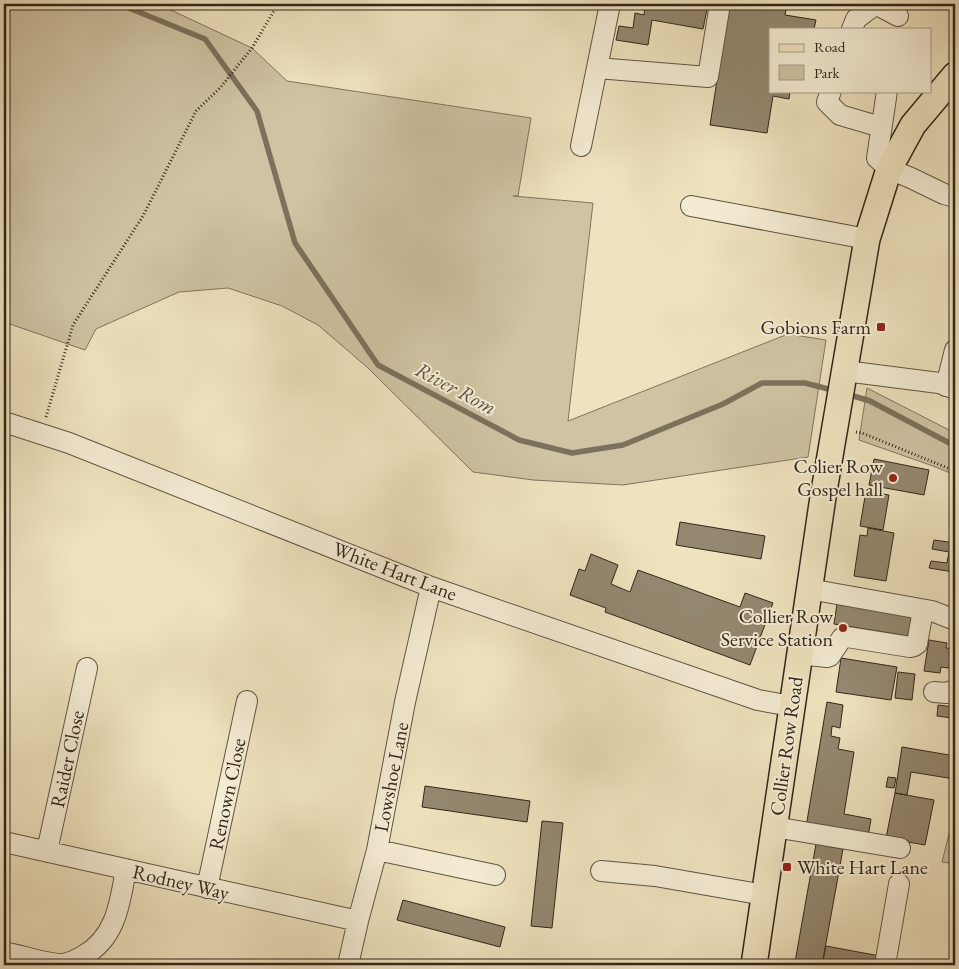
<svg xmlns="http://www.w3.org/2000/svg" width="959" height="969" font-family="'EB Garamond',serif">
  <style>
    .green { fill: #cfc3a3; stroke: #80745f }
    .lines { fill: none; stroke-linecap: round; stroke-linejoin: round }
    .stream { stroke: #7c715c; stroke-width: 5.5 }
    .building { fill: #948870; stroke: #31261b }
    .minor-casing { stroke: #605544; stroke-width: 22 }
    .major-casing { stroke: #31261b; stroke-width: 28 }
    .path { stroke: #31261b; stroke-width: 3; stroke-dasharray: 1 2.5; stroke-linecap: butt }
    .minor { stroke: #f5edd5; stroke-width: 20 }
    .major { stroke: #efe3bf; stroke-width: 25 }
    .poi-dot { fill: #8f2418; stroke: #f5edd5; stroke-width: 2 }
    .labels { text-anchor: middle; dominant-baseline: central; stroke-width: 4; stroke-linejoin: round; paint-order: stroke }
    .poi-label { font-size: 20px; fill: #31261b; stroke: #f5edd5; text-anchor: end }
    .street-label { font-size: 20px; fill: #31261b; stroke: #f5edd5 }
    .water-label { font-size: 21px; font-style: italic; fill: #5d5241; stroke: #f5edd5 }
  </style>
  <rect width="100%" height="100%" fill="#efe3bf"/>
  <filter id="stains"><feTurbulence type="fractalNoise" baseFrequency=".004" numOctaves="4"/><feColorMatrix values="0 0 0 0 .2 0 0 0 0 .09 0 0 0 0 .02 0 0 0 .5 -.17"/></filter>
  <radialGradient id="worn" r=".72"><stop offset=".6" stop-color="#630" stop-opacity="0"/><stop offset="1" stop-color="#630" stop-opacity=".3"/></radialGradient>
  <path class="green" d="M4,4h154l94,44 35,33 244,37 -13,78h-5l80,7 -25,218 220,-87 38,6 -18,117 -185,28 -90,-5 -60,-8 -105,-104 -50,-43 -36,-19 -54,-18 -49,4 -83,37 -11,21 -81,-28z
    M867,388l88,45v42l-22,-9 -74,-26z
    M955,810v54l-13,-2z"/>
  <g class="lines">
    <path class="stream" d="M119,4l86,35 52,72 38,132 83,122 141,75 53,13 51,-8 100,-41 39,-21h43l31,8
      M847,394l23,7 85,45"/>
  </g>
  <path class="building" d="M645,4h63l-5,25 -51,-9 -4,25 -32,-5 3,-14 14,2 2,-15 9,2z
    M729,4h58l-2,11 31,5 -2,9h-44v62h20l-1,8 -16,-3 -6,37 -57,-8z
    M874,459l55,11 -5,25 -55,-10z
    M866,491l23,4 -6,35 -23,-4z
    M680,522l85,14 -4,23 -85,-14z
    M868,528l26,5 -8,48 -32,-5 6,-41 7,1z
    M934,540l21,3v16l-2,13 -24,-4 2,-7 16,2 2,-11 -17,-3z
    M591,554l27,11 -7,19 19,8 8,-22 102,37 5,-14 28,10 -23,62 -145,-53 1,-4 -36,-13 9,-26 6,2z
    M837,604l75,12 -4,20 -74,-12z
    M929,640l18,3 -1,5 9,1v20l-14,-2 -1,6 -16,-2z
    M841,658l56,9 -6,33 -55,-8z
    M898,672l17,2 -3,26 -17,-2z
    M827,702l16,3 -3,23 -8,-2 -1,10 9,2 -2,11 16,3 -10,62 27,5 -3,18 -62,-10z
    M938,705l16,2 -2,11 -15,-2z
    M902,747l53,9 -1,23 -43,-7 -4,23 -12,-2z
    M888,777l8,1 -2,10 -8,-1z
    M425,786l105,15 -3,21 -105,-15z
    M895,793l39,7 -9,45 -39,-7z
    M542,821l21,2 -11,105 -21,-2z
    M816,844l27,5 -21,116h-7l-20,-3z
    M403,900l102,27 -5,20 -103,-27z
    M826,946l54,10 -1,9h-57z"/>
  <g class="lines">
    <defs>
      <path id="minor" d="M875,4l23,12
        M852,29l4,-10 20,-15
        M597,68l111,9 12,-73
        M831,91l-4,11 13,13 41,12
        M887,91l-10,67 12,11 22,9 33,16 11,3
        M581,146l29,-142
        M691,206l176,33
        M845,371l94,12 16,6
        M946,386l9,-36
        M4,422l65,21 362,144 327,113 33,6
        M809,589l123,22 23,9
        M799,654l28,3 3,-1 12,-18 5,-1 63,10 4,-1 3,-2 6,-34
        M934,692l12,1 9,-3
        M774,827l126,21
        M4,842l354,79
        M377,850l118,25
        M47,851l40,-183
        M601,871l54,5 109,19
        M207,888l40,-187
        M8,953c16,3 38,11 53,11 8,0 15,-4 22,-8 33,-18 37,-53 43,-87
        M348,965l10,-44 19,-71 28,-148 26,-115
        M885,965l14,-81"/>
      <path id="major" d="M754,965l69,-468 44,-258 22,-70 24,-44 42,-50"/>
    </defs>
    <use href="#minor" class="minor-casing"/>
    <use href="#major" class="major-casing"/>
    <path class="path" d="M46,417l27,-92 70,-109 53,-105 24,-23 32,-40 26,-44
      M856,432l6,1 93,38"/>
    <use href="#minor" class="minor"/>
    <use href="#major" class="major"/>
  </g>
  <g class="poi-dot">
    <rect x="876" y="322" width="10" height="10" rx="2.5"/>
    <circle cx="893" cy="478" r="5"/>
    <circle cx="843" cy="628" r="5"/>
    <rect x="782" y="862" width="10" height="10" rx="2.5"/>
  </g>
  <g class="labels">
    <g class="poi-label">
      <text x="871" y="327">Gobions Farm</text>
      <text x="883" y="466">Colier Row<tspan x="883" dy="23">Gospel hall</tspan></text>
      <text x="833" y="616">Collier Row<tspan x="833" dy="23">Service Station</tspan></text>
      <text x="797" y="867" text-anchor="start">White Hart Lane</text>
    </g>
    <g class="street-label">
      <text transform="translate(395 571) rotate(21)">White Hart Lane</text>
      <text transform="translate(786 746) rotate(-82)">Collier Row Road</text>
      <text transform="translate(67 759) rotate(-78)">Raider Close</text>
      <text transform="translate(391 777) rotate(-79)">Lowshoe Lane</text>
      <text transform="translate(227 794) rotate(-78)">Renown Close</text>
      <text transform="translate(181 882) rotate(13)">Rodney Way</text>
    </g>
    <g class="water-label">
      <text transform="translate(456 388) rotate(28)">River Rom</text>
    </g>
  </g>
  <rect width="959" height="969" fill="none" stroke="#efe3bf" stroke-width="20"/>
  <rect x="5" y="5" width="949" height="959" fill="none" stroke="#31261b" stroke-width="2.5"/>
  <rect x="10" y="10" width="939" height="949" fill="none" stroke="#31261b"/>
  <rect x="769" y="28" width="162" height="65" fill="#f5edd5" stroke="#a79d8b"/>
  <rect x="779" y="44" width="25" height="8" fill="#efe3bf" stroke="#a79d8b"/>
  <text x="814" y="52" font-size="15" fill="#31261b">Road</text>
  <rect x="779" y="65" width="25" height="15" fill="#cfc3a3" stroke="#a79d8b"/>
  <text x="814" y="78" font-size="15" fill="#31261b">Park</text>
  <rect width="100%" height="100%" filter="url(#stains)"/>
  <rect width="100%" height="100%" fill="url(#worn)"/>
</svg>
